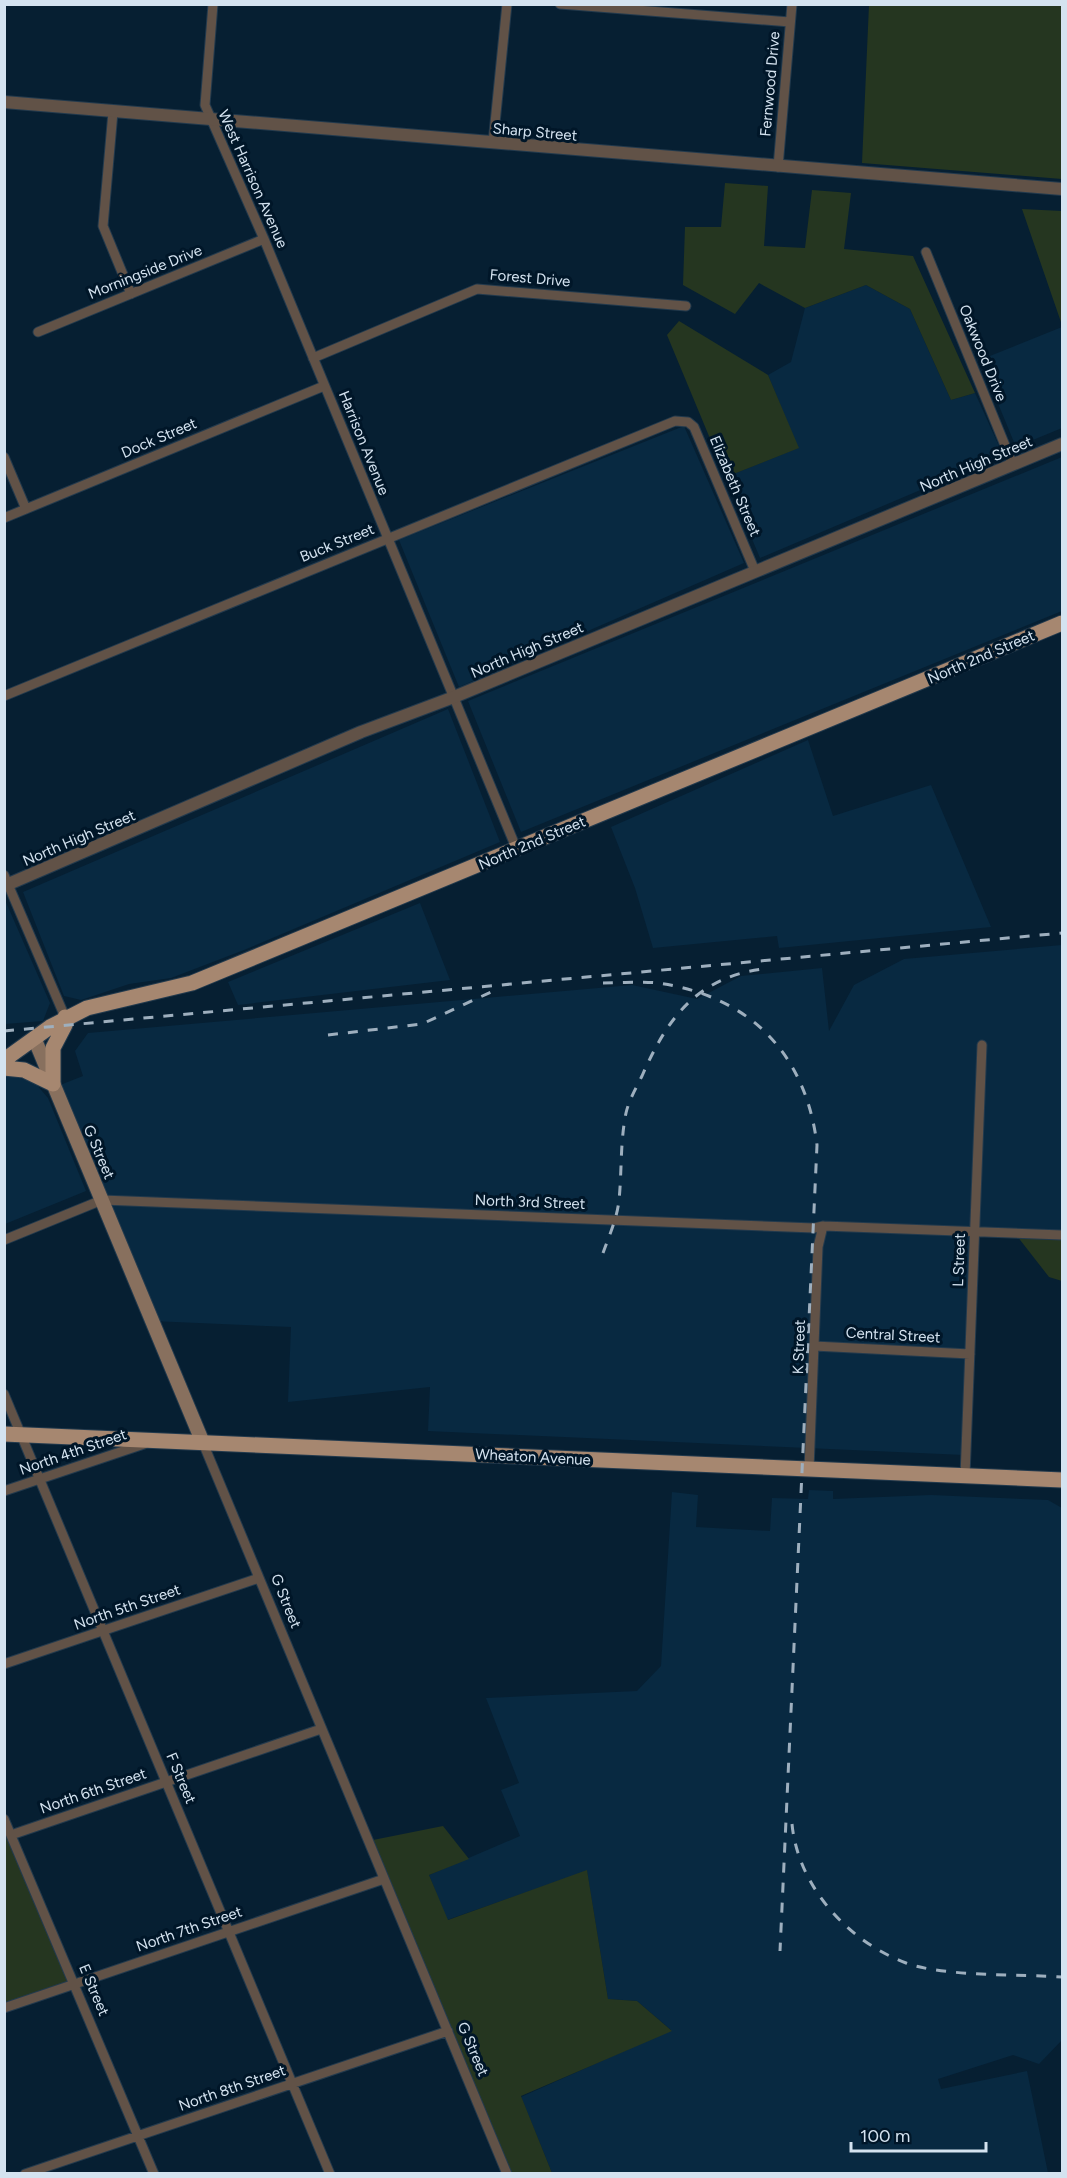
<svg xmlns="http://www.w3.org/2000/svg" width="1067" height="2178" font-family="Figtree,sans-serif">
  <style>
    .built { fill: #082941 }
    .green { fill: #253620 }
    .lines { fill: none; stroke-linecap: round; stroke-linejoin: round }
    .minor-casing { stroke: #233a4d; stroke-width: 11 }
    .tertiary-casing { stroke: #233a4d; stroke-width: 14 }
    .secondary-casing { stroke: #233a4d; stroke-width: 16 }
    .primary-casing { stroke: #233a4d; stroke-width: 17 }
    .minor { stroke: #615247; stroke-width: 9 }
    .tertiary { stroke: #615247; stroke-width: 12 }
    .secondary { stroke: #88705e; stroke-width: 14 }
    .primary { stroke: #a68770; stroke-width: 15 }
    .rail { stroke: #9eafbe; stroke-width: 3; stroke-dasharray: 10 10; stroke-linecap: butt }
    .labels { text-anchor: middle; dominant-baseline: central; stroke-width: 6; stroke-linejoin: round; paint-order: stroke }
    .street-label { font-size: 15px; fill: #d4e3f0; stroke: #001628 }
  </style>
  <rect width="100%" height="100%" fill="#061f32"/>
  <path class="built" d="M866,285l44,24 41,91 24,-7 28,62 -243,103 -34,-81 72,-29 -30,-73 23,-13 14,-54z
    M1062,327v101l-46,19 -36,-87z
    M684,426l60,137 -285,124 -60,-147z
    M1062,457v154l-541,221 -53,-131z
    M448,709l52,133 -256,108 -73,28 -42,6 -48,16 -17,-4 -41,-104z
    M808,740l25,76 98,-31 60,142 -212,21 -2,-12 -124,12 -18,-60 -24,-61z
    M5,900l45,103 -7,18 -38,3z
    M420,903l30,77 -212,25 -10,-23z
    M1062,945v294l-87,-5 -11,221 -536,-24 2,-44 -142,15 3,-75 -139,-6 -97,-234 28,-11 -8,-25 13,-18 544,-48 65,14 44,-23 81,-8 7,63 25,-46 50,-26z
    M12,1075l24,9 12,14 38,93 -81,33 -1,-146z
    M809,1490l24,1v8l98,-4 117,5 14,8v532l-23,24 -26,-9 -75,24 3,10 86,-18 21,102h-496l-31,-76 150,-67 -34,-29 -29,-2 -21,-128 -140,49 -18,-45 91,-39 -19,-46 18,-7 -33,-85 151,-7 24,-25 11,-174 26,3 -2,32 74,4 2,-33 36,1z"/>
  <path class="green" d="M869,5h193v174l-200,-16z
    M725,183l43,3 -4,60 41,2 7,-58 39,3 -7,56 69,7 62,137 -24,7 -41,-91 -44,-24 -61,23 -46,-25 -24,31 -52,-29 2,-58h36z
    M1022,209l40,2v114z
    M679,321l89,54 31,73 -73,29 -59,-142z
    M1017,1236l45,3v42l-13,-4z
    M4,1825l69,160 -69,23z
    M443,1826l26,33 -40,16 19,45 139,-50 21,129 29,2 35,30 -151,65 31,77h-45l-139,-332z"/>
  <g class="lines">
    <defs>
      <path id="minor" d="M213,4l-8,101 59,134 253,611
        M560,4l230,18
        M113,112l-10,114 28,68
        M493,143l14,-139
        M778,167l14,-163
        M926,252l87,213
        M38,332l226,-93
        M313,358l164,-69 209,17
        M4,457l22,52
        M4,518l320,-132
        M4,696l671,-275 13,1 6,5 61,144
        M4,875l61,142
        M4,1240l98,-40 712,28 9,-2 239,9
        M814,1346l156,8
        M4,1394l326,780
        M203,1443l304,731
        M809,1469l9,-222 5,-21
        M965,1476l17,-431
        M4,1491l140,-47
        M4,1664l255,-86
        M4,1819l150,355
        M11,1835l310,-106
        M4,2008l380,-129
        M25,2174l423,-143"/>
      <path id="tertiary" d="M4,102l1058,87
        M4,886l357,-154 93,-35 608,-253"/>
      <path id="secondary" d="M35,1040l168,403"/>
      <path id="primary" d="M4,1060l46,-33 37,-19 105,-25 870,-360
        M4,1068l20,2 29,14
        M53,1084v-36l12,-23v-8
        M4,1434l1058,46"/>
    </defs>
    <use href="#minor" class="minor-casing"/>
    <use href="#tertiary" class="tertiary-casing"/>
    <use href="#secondary" class="secondary-casing"/>
    <use href="#primary" class="primary-casing"/>
    <use href="#minor" class="minor"/>
    <use href="#tertiary" class="tertiary"/>
    <use href="#secondary" class="secondary"/>
    <use href="#primary" class="primary"/>
    <path class="rail" d="M603,983c18,0 38,-2 55,0 92,13 148,71 159,162l-37,806
      M4,1031l1058,-98
      M328,1035l94,-11 69,-32
      M603,1253c6,-17 14,-34 16,-53 3,-29 1,-58 7,-87 3,-13 10,-25 16,-37 25,-57 54,-98 120,-107
      M792,1824c6,63 57,118 114,139 38,14 114,11 156,14"/>
  </g>
  <g class="labels">
    <g class="street-label">
      <text transform="translate(770 84) rotate(-85)">Fernwood Drive</text>
      <text transform="translate(535 132) rotate(5)">Sharp Street</text>
      <text transform="translate(253 179) rotate(66)">West Harrison Avenue</text>
      <text transform="translate(145 272) rotate(-22)">Morningside Drive</text>
      <text transform="translate(530 278) rotate(5)">Forest Drive</text>
      <text transform="translate(983 353) rotate(68)">Oakwood Drive</text>
      <text transform="translate(159 438) rotate(-23)">Dock Street</text>
      <text transform="translate(364 443) rotate(68)">Harrison Avenue</text>
      <text transform="translate(976 464) rotate(-23)">North High Street</text>
      <text transform="translate(735 486) rotate(67)">Elizabeth Street</text>
      <text transform="translate(337 543) rotate(-22)">Buck Street</text>
      <text transform="translate(527 650) rotate(-23)">North High Street</text>
      <text transform="translate(981 657) rotate(-23)">North 2nd Street</text>
      <text transform="translate(79 838) rotate(-23)">North High Street</text>
      <text transform="translate(532 843) rotate(-23)">North 2nd Street</text>
      <text transform="translate(99 1152) rotate(67)">G Street</text>
      <text transform="translate(530 1202) rotate(2)">North 3rd Street</text>
      <text transform="translate(959 1260) rotate(-88)">L Street</text>
      <text transform="translate(893 1335) rotate(3)">Central Street</text>
      <text transform="translate(799 1347) rotate(-88)">K Street</text>
      <text transform="translate(73 1452) rotate(-19)">North 4th Street</text>
      <text transform="translate(533 1457) rotate(3)">Wheaton Avenue</text>
      <text transform="translate(286 1601) rotate(68)">G Street</text>
      <text transform="translate(127 1607) rotate(-19)">North 5th Street</text>
      <text transform="translate(181 1778) rotate(67)">F Street</text>
      <text transform="translate(93 1791) rotate(-19)">North 6th Street</text>
      <text transform="translate(189 1929) rotate(-19)">North 7th Street</text>
      <text transform="translate(94 1990) rotate(67)">E Street</text>
      <text transform="translate(473 2049) rotate(67)">G Street</text>
      <text transform="translate(232 2088) rotate(-19)">North 8th Street</text>
    </g>
  </g>
  <rect width="1067" height="2178" fill="none" stroke="#d4e3f0" stroke-width="12"/>
  <path d="M851 2142v9h135v-9" fill="none" stroke="#d4e3f0" stroke-width="3"/>
  <text x="860" y="2142" font-size="18" fill="#d4e3f0" stroke="#001628" stroke-width="4.5" paint-order="stroke">100 m</text>
</svg>
